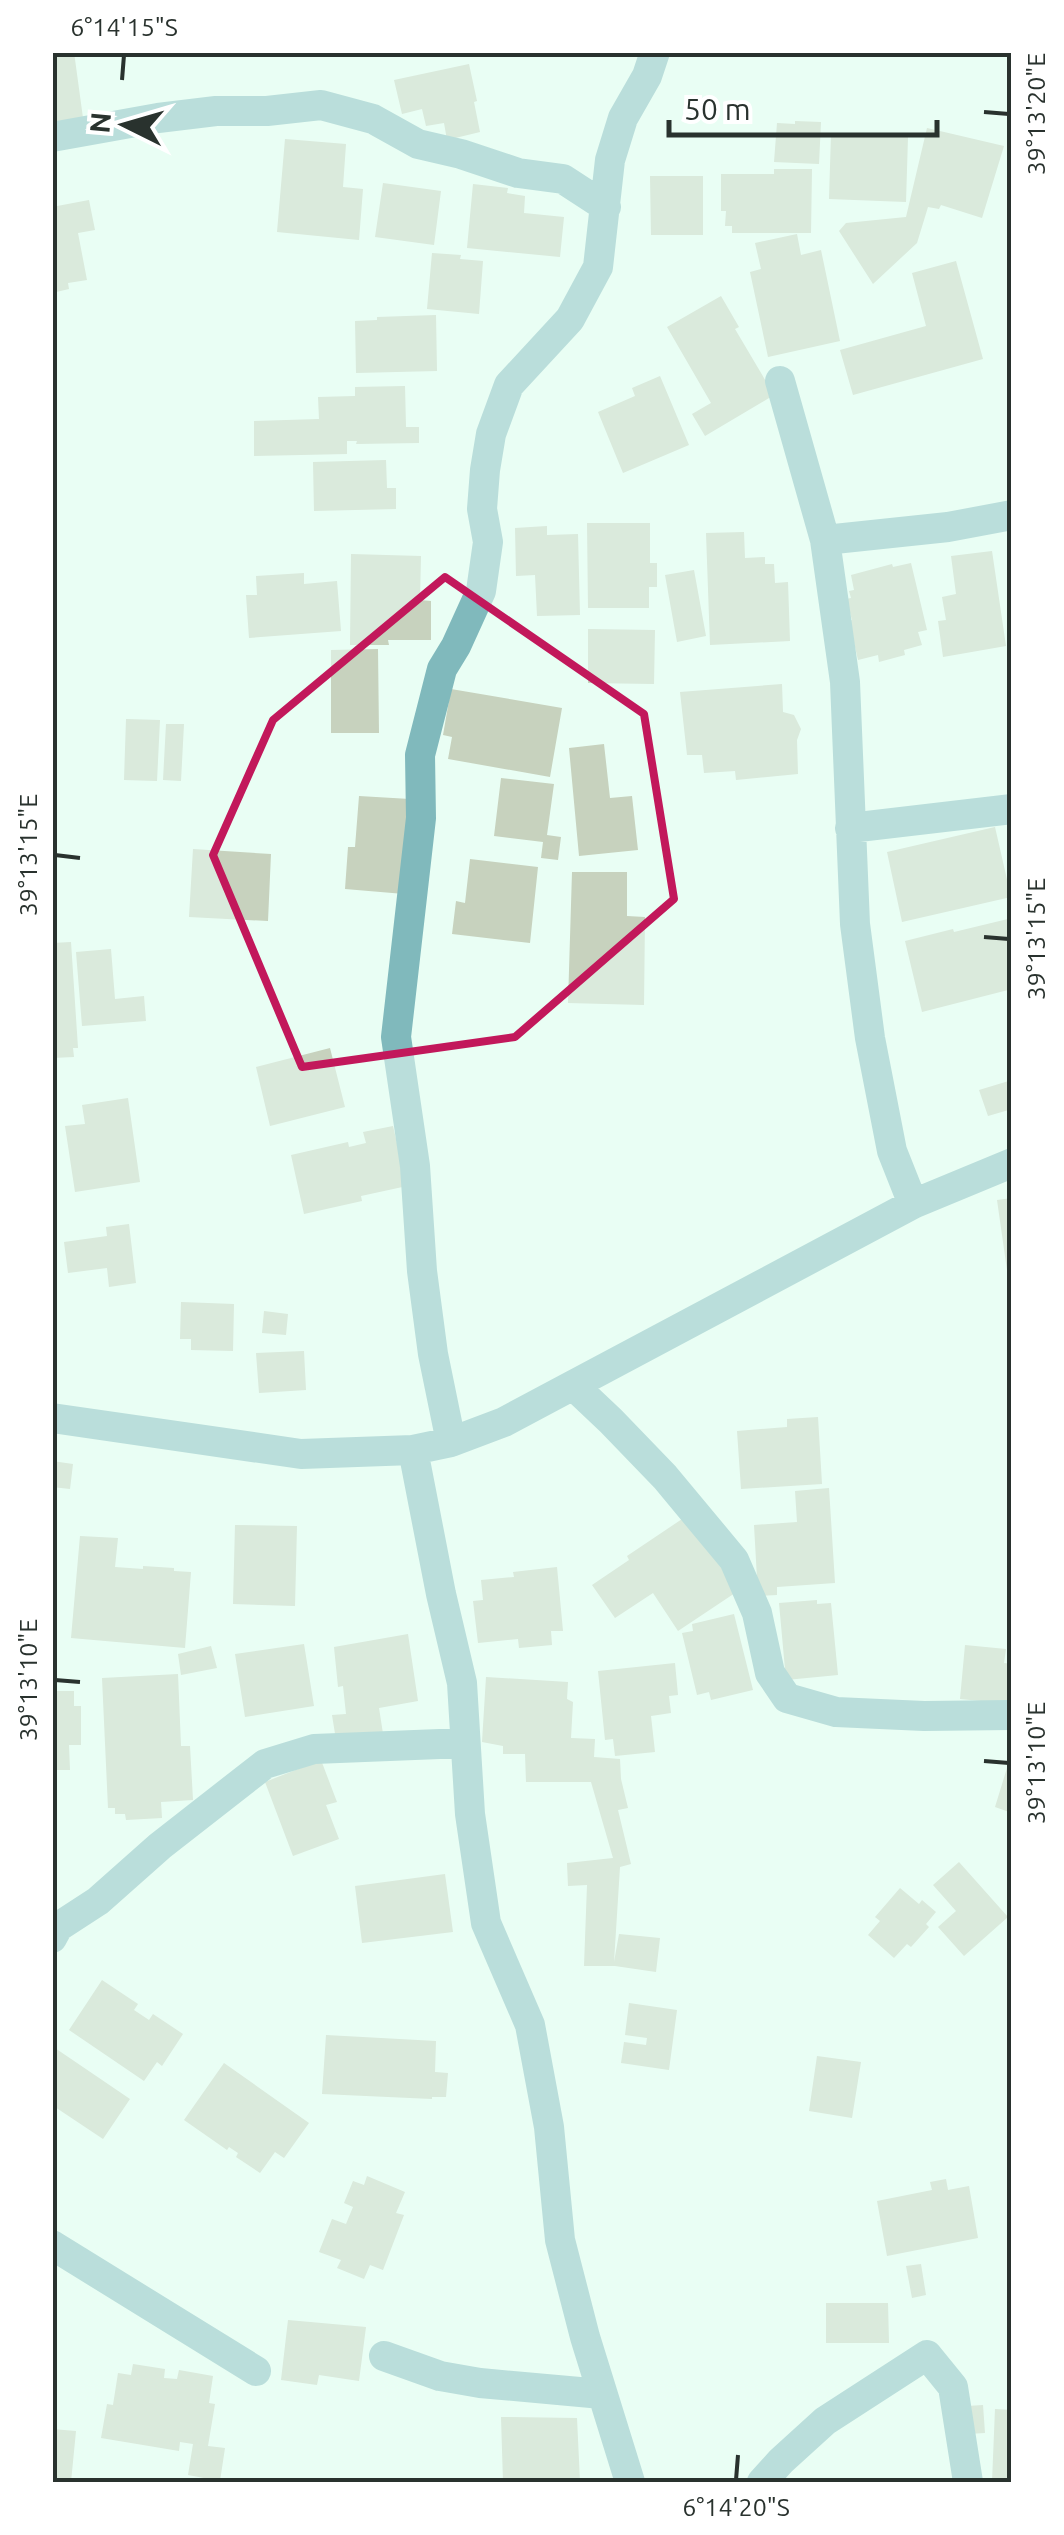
<svg xmlns="http://www.w3.org/2000/svg" width="1064" height="2535" font-family="Ubuntu,sans-serif">
  <style>
    .building { fill: #c7d2be }
    .lines { fill: none; stroke-linecap: round; stroke-linejoin: round }
    .minor { stroke: #80b9bc; stroke-width: 30 }
    .marked { fill: none; stroke: #c2185b; stroke-width: 8; stroke-linejoin: round }
    .ticks { fill: none; stroke: #29322e; stroke-width: 4 }
    .neatline { fill: none; stroke: #29322e; stroke-width: 4 }
    .ticks-label { font-size: 25px; text-anchor: middle; fill: #29322e }
  </style>
  <rect width="100%" height="100%" fill="#e9fef4"/>
  <path class="building" d="M52,52h22l9,66 -31,5z
    M469,64l8,37 -3,1 6,30 -33,8 -3,-17 -18,3 -4,-17 -20,5 -8,-34z
    M795,121l26,1 -2,42 -45,-2 3,-39 18,1z
    M927,128l77,18 -22,72 -41,-13 -2,4 -11,-2 -11,36 -44,41 -34,-53 7,-8 60,-6z
    M831,134l77,3 -2,65 -77,-3z
    M285,139l61,5 -3,43 20,2 -4,51 -82,-8z
    M774,169h38l-1,64h-79v-7h-7l1,-15h-5v-37h53z
    M650,176h53v59h-52z
    M383,183l58,8 -7,54 -59,-8z
    M473,184l35,4 -1,5 18,3 -1,17 40,4 -4,40 -93,-9z
    M89,200l6,30 -17,3 9,47 -19,3 1,6 -17,4v-86z
    M797,234l4,21 20,-5 19,91 -72,16 -18,-85 11,-3 -6,-26z
    M432,253l29,2 -1,4 23,2 -4,53 -52,-5z
    M956,261l27,98 -130,36 -13,-45 86,-24 -14,-53z
    M721,296l18,31 -4,2 39,66 -69,41 -13,-22 19,-11 -44,-76z
    M436,315l1,56 -81,2 -1,-52 22,-1v-3z
    M660,376l29,69 -66,28 -25,-61 37,-16 -3,-8z
    M405,386l1,41h13v16l-63,1 1,-3h-10v13l-93,2v-35l65,-2 -1,-22 37,-1v-9z
    M386,460l1,28h9v21l-82,2 -1,-49z
    M587,523h63v40h7v24h-8v21h-61z
    M547,526v9l31,-1 2,81 -43,1 -2,-41 -19,1 -1,-48z
    M744,532l1,26 20,-1v7h9l1,19 13,-1 2,59 -80,4 -4,-112z
    M992,551l14,95 -63,11 -5,-36 8,-1 -4,-23 14,-3 -5,-38z
    M351,554l70,2 -1,44 11,1v39h-43l1,5h-39z
    M911,563l16,67 -9,2 4,13 -18,5 1,5 -26,7 -1,-7 -20,5 -9,-39 3,-1 -6,-21 5,-1 -2,-7 5,-1 -3,-15 41,-11 1,3z
    M694,570l12,66 -29,6 -12,-67z
    M304,573v11l33,-3 4,50 -92,7 -3,-43h11l-1,-19z
    M588,629l67,1 -1,54 -66,-1z
    M378,649l1,84h-48v-83z
    M782,684l1,28 11,3 7,14 -4,11 1,34 -62,6 -1,-9 -31,2 -2,-18h-15l-7,-63z
    M451,689l111,19 -12,69 -102,-18 4,-22 -9,-2z
    M126,719l34,1 -3,61 -33,-1z
    M166,724h18l-3,57 -18,-1z
    M604,744l6,54 22,-2 6,54 -59,6 -10,-108z
    M501,778l53,6 -7,51 14,2 -3,23 -17,-2 2,-16 -49,-6z
    M359,796l51,3 -6,95 -59,-5 3,-42h7z
    M995,827l16,70 -109,25 -15,-70z
    M193,849l78,5 -3,67 -79,-4z
    M470,859l68,8 -8,76 -78,-9 4,-33 9,2z
    M572,872h55v44l18,1 -1,88 -76,-2z
    M1012,918v71l-90,23 -17,-71 48,-12 1,3z
    M71,942l7,106h-5l1,9 -22,1v-115z
    M111,949l4,50 29,-3 2,25 -64,5 -6,-74z
    M330,1048l15,59 -75,19 -14,-59z
    M1012,1080v29l-24,7 -9,-26z
    M128,1098l12,84 -65,10 -10,-66 20,-2 -3,-19z
    M393,1126l14,60 -46,10 1,5 -58,13 -13,-59 57,-13 1,5 17,-4 -3,-11z
    M1012,1198v86h-3l-12,-84z
    M129,1224l7,59 -27,4 -2,-19 -39,5 -4,-31 43,-6 -1,-9z
    M181,1302l53,2 -1,47 -42,-1v-11h-11z
    M264,1311l24,3 -2,21 -24,-2z
    M304,1351l2,39 -47,3 -3,-40z
    M818,1417l4,67 -81,5 -4,-58 50,-4v-8z
    M52,1461l21,3 -3,25 -18,-2z
    M829,1488l6,95 -58,4v8l-19,1 -4,-71 43,-3 -2,-31z
    M691,1513l50,76 -63,42 -25,-38 -38,25 -23,-33 37,-25 -2,-4z
    M235,1525l62,1 -2,80 -62,-2z
    M80,1536l38,2 -3,29 28,2v-3l31,2v3l17,1 -6,76 -114,-10z
    M557,1567l6,64h-12l1,14 -33,3 -1,-9 -40,4 -5,-42 10,-1 -2,-20 33,-3 -1,-5z
    M817,1600v4l14,-1 7,72 -52,5 -7,-77z
    M734,1614l19,76 -42,10 -2,-8 -12,3 -15,-62 11,-2 -1,-7z
    M408,1634l10,67 -39,7 5,32 -47,6 -5,-31 14,-1 -3,-28 -5,1 -4,-40z
    M304,1644l10,62 -69,11 -10,-63z
    M965,1645l41,4 -2,14 8,1v40l-52,-5z
    M211,1646l6,22 -36,7 -3,-21z
    M675,1663l3,32 -9,1 2,17 -20,3 4,36 -40,4 -2,-17 -8,1 -7,-69z
    M178,1674l3,72h9l3,54 -32,2 1,16 -36,2 -1,-6h-10v-6h-7l-6,-130z
    M486,1677l82,5 -1,17 6,3 -2,36 24,1 -1,18 26,2 1,20 7,29 -10,2 13,54 -11,3 -6,95 5,-28 41,4 -4,34 -41,-6h-31l3,-81 -19,1 -1,-23 46,-5 -22,-76h-65l-1,-28h-22v-8l-21,-4z
    M52,1691h22v15h7v39h-12l1,25h-18z
    M1011,1755h1v58l-17,-6z
    M321,1760l16,42 -11,3 13,34 -46,17 -28,-74z
    M959,1862l49,55 -44,39 -26,-29 18,-16 -23,-26z
    M445,1874l8,58 -91,11 -7,-57z
    M900,1888l19,16 3,-4 14,12 -10,12 3,3 -18,20 -4,-3 -13,14 -26,-23 12,-14 -5,-4z
    M102,1980l36,24 -4,6 15,10 4,-6 30,20 -21,32 -5,-4 -13,19 -75,-51z
    M629,2003l48,7 -8,60 -48,-7 3,-21 22,3 1,-7 -22,-3z
    M326,2035l110,6 -1,31 13,1 -2,24h-14v2l-110,-5z
    M52,2046l78,53 -27,40 -51,-34z
    M817,2056l44,6 -9,56 -43,-7z
    M224,2063l85,60 -25,35 -9,-6 -15,21 -24,-16 2,-4 -9,-6 -2,3 -43,-30z
    M367,2176l38,16 -9,21 8,2 -21,55 -13,-5 -6,14 -27,-11 4,-8 -22,-8 13,-33 14,5 7,-17 -9,-4 9,-22 11,4z
    M946,2179l2,11 21,-4 9,52 -91,18 -10,-55 55,-11 -2,-8z
    M921,2264l5,31 -14,3 -6,-32z
    M826,2303h62l1,40h-63z
    M288,2320l78,7 -7,54 -40,-6 -2,10 -36,-5z
    M133,2364l32,5 -1,9 13,1 2,-9 34,6 -4,27 6,1 -7,42 17,2 -5,33 -32,-6 5,-31 -13,-2 -1,9 -78,-13 6,-34 6,1 5,-32 13,2z
    M983,2405l2,28 -17,1 -1,-28z
    M995,2409l17,1v72h-20z
    M501,2417l76,1 3,64h-77z
    M52,2429l24,2 -5,51h-19z"/>
  <g class="lines">
    <path class="minor" d="M52,137l106,-19 58,-7h51l54,-6 52,14 45,25 43,10 57,19 45,6 43,28
      M780,381l45,159 20,142 10,242 15,114 22,113 21,53
      M825,540l123,-13 64,-12
      M850,828l162,-19
      M574,1386l37,35 54,56 69,83 23,53 13,60 17,25 49,14 88,4 88,-1
      M52,1418l249,36 112,-4 38,-8 53,-20 409,-218 99,-41
      M451,1442l-18,-88 -11,-83 -7,-105 -19,-129 25,-219 -1,-63 22,-86 14,-23 25,-55 7,-49 -6,-33 3,-39 6,-36 18,-49 61,-66 28,-52 12,-107 13,-42 24,-42 8,-24
      M413,1450l28,144 21,89 8,131 16,109 44,102 19,102 11,113 25,97 45,145
      M52,1938l6,-11 40,-26 62,-55 105,-82 49,-15 151,-6
      M52,2245l204,126
      M384,2356l56,20 40,7 122,11
      M762,2482l19,-21 44,-40 102,-66 26,32 15,95"/>
  </g>
  <path d="M0 0H1064V2535H0ZM445,577l199,137 30,185 -159,138 -213,30 -89,-212 60,-135z" fill="#e9fef4" fill-opacity=".55" fill-rule="evenodd"/>
  <path class="marked" d="M445,577l199,137 30,185 -159,138 -213,30 -89,-212 60,-135z"/>
  <path class="ticks" d="M122,80l2,-25M984,112l25,2M55,855l25,3M984,937l25,2M55,1680l25,2M984,1761l25,2M736,2480l2,-25"/>
  <rect width="1064" height="2535" fill="none" stroke="#ffffff" stroke-width="110"/>
  <g transform="translate(125 125) rotate(275)" stroke="#ffffff" stroke-width="8" paint-order="stroke">
  <path d="M0-8L18 38L0 25L-18 38Z" fill="#29322e"/>
  <text y="-15" font-size="28" font-weight="bold" text-anchor="middle" fill="#29322e">N</text>
  </g>
  <path d="M669 120v15h268v-15" fill="none" stroke="#29322e" stroke-width="5"/>
  <text x="684" y="120" font-size="30" fill="#29322e" stroke="#ffffff" stroke-width="8" paint-order="stroke">50 m</text>
  <rect x="55" y="55" width="954" height="2425" class="neatline"/>
  <g class="ticks-label">
    <text x="124" y="36">6°14'15"S</text>
    <text transform="translate(1036 114) rotate(-90)" y="9">39°13'20"E</text>
    <text transform="translate(28 855) rotate(-90)" y="9">39°13'15"E</text>
    <text transform="translate(1036 939) rotate(-90)" y="9">39°13'15"E</text>
    <text transform="translate(28 1680) rotate(-90)" y="9">39°13'10"E</text>
    <text transform="translate(1036 1763) rotate(-90)" y="9">39°13'10"E</text>
    <text x="736" y="2516">6°14'20"S</text>
  </g>
</svg>
